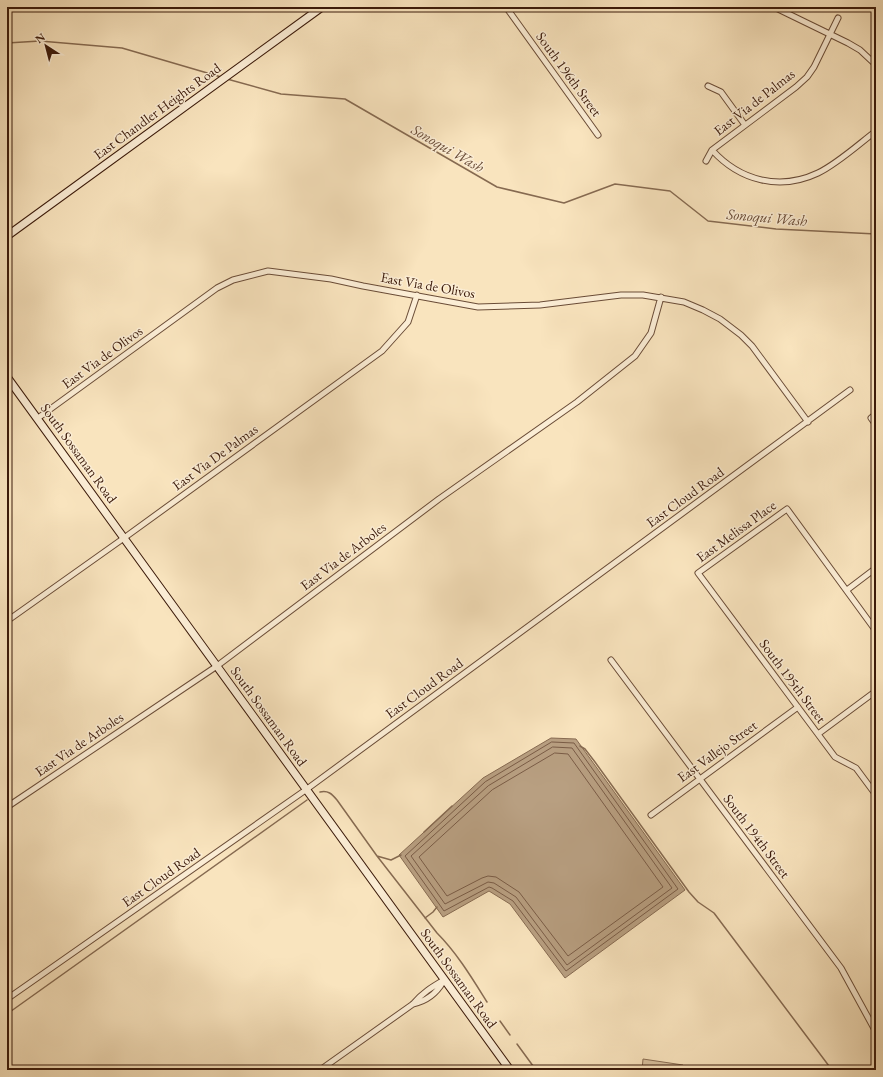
<svg xmlns="http://www.w3.org/2000/svg" width="883" height="1077" font-family="'EB Garamond',serif">
  <style>
    .green { fill: #d9c29f; stroke: #8a6e54 }
    .water { fill: #b89f81; stroke: #866a51 }
    .lines { fill: none; stroke-linecap: round; stroke-linejoin: round }
    .shore { stroke: #7a5c46; stroke-width: 1 }
    .stream { stroke: #866a51; stroke-width: 1.5 }
    .street-casing { stroke: #6a4c37; stroke-width: 7 }
    .secondary-casing { stroke: #3b1a0a; stroke-width: 9 }
    .street { stroke: #fbedd5; stroke-width: 5 }
    .secondary { stroke: #fbedd5; stroke-width: 7 }
    .labels { text-anchor: middle; dominant-baseline: central; stroke-width: 3; stroke-linejoin: round; paint-order: stroke }
    .street-label { font-size: 14px; fill: #3b1a0a; stroke: #fbedd5 }
    .water-label { font-size: 15px; font-style: italic; fill: #674934; stroke: #fbedd5 }
  </style>
  <rect width="100%" height="100%" fill="#f9e4be"/>
  <filter id="stains"><feTurbulence type="fractalNoise" baseFrequency=".005" numOctaves="4"/><feColorMatrix values="0 0 0 0 .2 0 0 0 0 .09 0 0 0 0 .02 0 0 0 .5 -.17"/></filter>
  <radialGradient id="worn" r=".72"><stop offset=".6" stop-color="#630" stop-opacity="0"/><stop offset="1" stop-color="#630" stop-opacity=".3"/></radialGradient>
  <path class="green" d="M643,1059l40,6 -1,5h-40z"/>
  <path class="water" d="M551,738l25,1 109,151 -120,88 -55,-74 -21,-13 -46,26 -44,-62 84,-77z"/>
  <g class="lines">
    <path class="shore" d="M552,742l22,1 104,146 -112,82 -53,-70 -21,-13 -3,-1 -45,24 -39,-55 80,-74z
      M553,747l19,1 100,140 -105,77 -51,-68 -22,-14 -6,-1 -43,22 -34,-48 77,-70z
      M555,753l13,1 95,133 -95,69 -49,-64 -23,-15 -8,-1 -6,2 -35,18 -28,-39 73,-67z"/>
    <path class="stream" d="M7,43l33,-2 82,7 99,29
      M227,79l54,15 64,5 152,88 67,16 51,-19 55,7 38,30 68,8 100,5
      M580,746l5,3 10,13 94,130 9,10 16,11 118,157
      M320,792c8,-2 12,2 17,8l40,56 60,77c20,20 35,45 50,69
      M424,832l28,-26
      M377,856l14,4 10,-5
      M425,918l8,-6 4,-5
      M7,1014l300,-214
      M500,1021l10,14
      M517,1044l19,26"/>
    <defs>
      <path id="street" d="M506,7l92,128
        M774,7l74,36 12,7 16,15
        M708,86l13,6 24,33
        M712,150c28,31 68,41 106,23 19,-9 41,-29 58,-42
        M706,161l6,-11 84,-63 11,-10 7,-10 24,-49
        M876,414l-5,4 5,7
        M38,418l179,-130 16,-8 35,-9 63,8 32,7 115,21 62,-2 81,-10h22l41,7 19,8 17,9 21,16 11,11 56,76
        M847,590l29,-22
        M7,621l117,-83 258,-187 26,-29 9,-27
        M876,631l-89,-122 -89,64 137,184 21,11 20,27
        M611,660l230,308 35,64
        M818,734l58,-43
        M7,807l210,-141 222,-167 138,-97 58,-46 16,-23 10,-36
        M651,815l147,-108
        M7,999l300,-210 543,-399
        M413,1004c14,-3 23,-10 30,-22
        M320,1070l93,-66c9,-11 19,-17 31,-24"/>
      <path id="secondary" d="M7,236l315,-229
        M7,377l503,693"/>
    </defs>
    <use href="#street" class="street-casing"/>
    <use href="#secondary" class="secondary-casing"/>
    <use href="#street" class="street"/>
    <use href="#secondary" class="secondary"/>
  </g>
  <g class="labels">
    <g class="street-label">
      <text transform="translate(569 74) rotate(54)">South 196th Street</text>
      <text transform="translate(754 102) rotate(-38)">East Via de Palmas</text>
      <text transform="translate(157 111) rotate(-36)">East Chandler Heights Road</text>
      <text transform="translate(428 285) rotate(10)">East Via de Olivos</text>
      <text transform="translate(102 357) rotate(-36)">East Via de Olivos</text>
      <text transform="translate(79 453) rotate(54)">South Sossaman Road</text>
      <text transform="translate(215 457) rotate(-36)">East Via De Palmas</text>
      <text transform="translate(685 497) rotate(-36)">East Cloud Road</text>
      <text transform="translate(736 531) rotate(-36)">East Melissa Place</text>
      <text transform="translate(343 556) rotate(-37)">East Via de Arboles</text>
      <text transform="translate(793 681) rotate(53)">South 195th Street</text>
      <text transform="translate(424 688) rotate(-36)">East Cloud Road</text>
      <text transform="translate(269 716) rotate(54)">South Sossaman Road</text>
      <text transform="translate(79 744) rotate(-34)">East Via de Arboles</text>
      <text transform="translate(717 751) rotate(-36)">East Vallejo Street</text>
      <text transform="translate(757 836) rotate(53)">South 194th Street</text>
      <text transform="translate(161 877) rotate(-35)">East Cloud Road</text>
      <text transform="translate(459 978) rotate(54)">South Sossaman Road</text>
    </g>
    <g class="water-label">
      <text transform="translate(448 148) rotate(30)">Sonoqui Wash</text>
      <text transform="translate(767 217) rotate(5)">Sonoqui Wash</text>
    </g>
  </g>
  <rect width="883" height="1077" fill="none" stroke="#f9e4be" stroke-width="24"/>
  <rect x="8" y="8" width="867" height="1061" fill="none" stroke="#3b1a0a" stroke-width="2"/>
  <rect x="12" y="12" width="859" height="1053" fill="none" stroke="#3b1a0a"/>
  <g transform="translate(46 46) rotate(324)" stroke="#fbedd5" stroke-width="3" paint-order="stroke">
  <path d="M0-3L7 15L0 10L-7 15Z" fill="#3b1a0a"/>
  <text y="-6" font-size="11" font-weight="bold" text-anchor="middle" fill="#3b1a0a">N</text>
  </g>
  <rect width="100%" height="100%" filter="url(#stains)"/>
  <rect width="100%" height="100%" fill="url(#worn)"/>
</svg>
